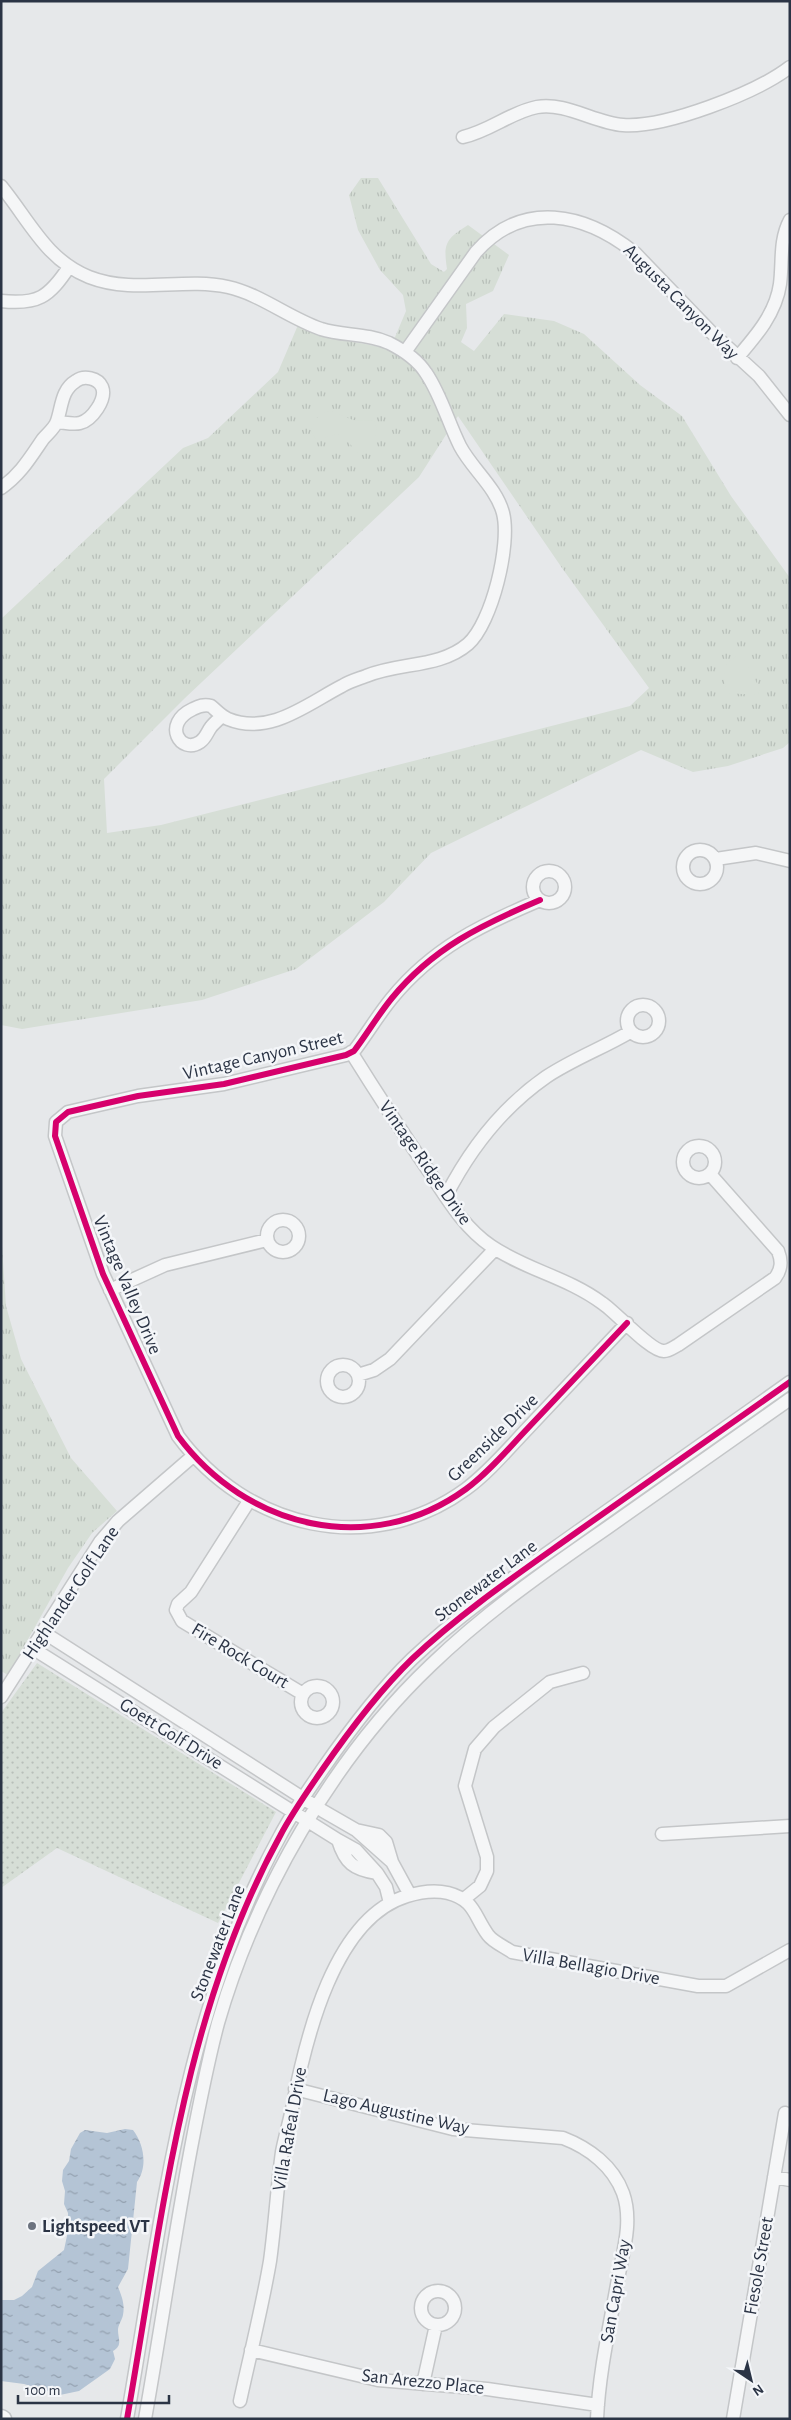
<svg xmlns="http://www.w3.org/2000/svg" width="791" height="2420" font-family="'Alegreya Sans',sans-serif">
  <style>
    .grass { fill: url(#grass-tufts); fill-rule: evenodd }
    .park { fill: url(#park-dots) }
    .garden { fill: #d6ded6 }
    .water { fill: url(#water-ripples) }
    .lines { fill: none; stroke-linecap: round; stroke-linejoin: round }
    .minor-casing { stroke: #c4c6c8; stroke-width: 15 }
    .major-casing { stroke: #c2c5c8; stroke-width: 19 }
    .minor { stroke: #f5f6f7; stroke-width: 12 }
    .major { stroke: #f8f8f8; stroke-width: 16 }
    .cycleway-casing { stroke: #f4f6f9; stroke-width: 9 }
    .cycleway { stroke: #d6006c; stroke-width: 6 }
    .poi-dot { fill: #6c737f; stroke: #f4f6f9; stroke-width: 2 }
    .labels { text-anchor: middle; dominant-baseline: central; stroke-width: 5; stroke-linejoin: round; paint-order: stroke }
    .street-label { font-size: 19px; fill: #2b3445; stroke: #f4f6f9 }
    .poi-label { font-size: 19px; font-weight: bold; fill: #2b3445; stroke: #f4f6f9; text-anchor: start }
  </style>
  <defs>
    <pattern id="grass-tufts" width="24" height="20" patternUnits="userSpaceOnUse" patternTransform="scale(1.25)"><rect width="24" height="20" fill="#d6ded6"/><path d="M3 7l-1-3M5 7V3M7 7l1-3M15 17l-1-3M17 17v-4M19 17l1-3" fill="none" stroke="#b8bfb9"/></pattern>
    <pattern id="park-dots" width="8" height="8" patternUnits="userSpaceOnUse" patternTransform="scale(1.25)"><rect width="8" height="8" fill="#d6ded6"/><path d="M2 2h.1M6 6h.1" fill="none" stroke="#b8bfb9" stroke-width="1.8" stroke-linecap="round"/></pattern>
    <pattern id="water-ripples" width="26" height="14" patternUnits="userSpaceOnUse" patternTransform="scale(1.25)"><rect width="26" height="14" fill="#b4c4d5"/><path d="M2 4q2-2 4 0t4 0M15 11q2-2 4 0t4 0" fill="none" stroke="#93a0af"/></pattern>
  </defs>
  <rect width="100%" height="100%" fill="#e6e8ea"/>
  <path class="grass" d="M361,178h17l53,86 13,8 3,-3c-4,-26 -1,-30 21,-44l41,30 -16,36 -27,13 1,24 -6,14 13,9 30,-37 50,7 30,13 56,51 42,31 49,80 59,82v164l-7,6 -55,18 -35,6 -52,-22 -210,103 -47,49 -88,67 -94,31 -180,29 -21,-4v-406l182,-171 25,-10 70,-66 20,-47 21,10 71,14 16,-38 -3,-16 -23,-25 -22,-40 -9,-35zM458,416l104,152 87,120 -19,18 -469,119 -54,8 -3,-54 81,-81 234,-221z
    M1,1231l5,75 15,53 50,99 46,53 -25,22 -24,35 -60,107 -7,-4z"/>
  <path class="park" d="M37,1663l239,149 -58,111 -161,-75 -56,40v-175z"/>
  <path class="garden" d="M331,411l22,9 21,1 3,8c-2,11 -7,25 -20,23l-13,-15 -6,-3 -18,5 -5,-1 -4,-7c2,-11 9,-19 20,-20z
    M738,656l4,1c4,6 18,30 18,34l-3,4 -30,-2 -1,-2c-3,-14 -5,-29 12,-35z"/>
  <path class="water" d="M125,2129l8,1c11,14 15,37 4,52l-9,87 -10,18c4,10 7,17 5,28 -1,5 -5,10 -5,15 0,9 5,15 -5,21l2,8 -5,10 -31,22 -19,4 -36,-11 -23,-3v-81h13l8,-4 10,-9 6,-16 26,-21 4,-19v-18l-4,-9 1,-13 -3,-10 1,-11 6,-9 2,-12 9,-16 5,-3 22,3z"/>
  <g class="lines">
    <defs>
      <path id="minor" d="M463,137c27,-6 48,-25 74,-30 29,-5 58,16 86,18 42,3 133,-32 167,-58
        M1,186c28,34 45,74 88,91 46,18 93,0 139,10 32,7 61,31 93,42 22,7 46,4 68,14 14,7 28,16 37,30 15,22 22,49 34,73 12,23 36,41 43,67 8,31 -11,110 -35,131 -28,24 -68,18 -102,32 -8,3 -16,5 -24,10 -35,18 -72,50 -114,33 -7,-3 -11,-8 -17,-13 -7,-2 -12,0 -18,3 -32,15 -12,46 7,33 6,-4 7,-10 11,-15 3,-4 7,-7 11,-11
        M1,301c37,4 48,-4 68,-34
        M405,352l71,-100c47,-53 109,-39 159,1l76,79 48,44 31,39
        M737,358c19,-22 39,-45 43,-74 3,-23 -1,-43 10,-64
        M1,488c19,-13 29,-30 42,-49 4,-5 12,-11 14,-18 5,-14 4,-31 19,-40 8,-6 22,-3 26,6 5,12 -10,33 -22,36 -7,2 -17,-1 -23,-1
        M683 867a17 17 0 1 1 34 0a17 17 0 1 1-34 0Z
        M716,859l40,-6 34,8
        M533 887a16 16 0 1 1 32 0a16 16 0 1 1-32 0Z
        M540,900c-59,25 -107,48 -148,98 -14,17 -25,36 -38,53l-8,4 -122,29 -86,12 -70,16 -12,10 -1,14 48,138 75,162c68,92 192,123 288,53 23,-17 42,-40 62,-61 33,-35 66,-70 99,-105
        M627 1021a16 16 0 1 1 32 0a16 16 0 1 1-32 0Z
        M351,1052c25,40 51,80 77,118 19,28 35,57 63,76 35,24 76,31 111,57 14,9 49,49 62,48 5,0 10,-4 14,-6l97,-67c7,-9 7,-17 3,-27l-68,-77
        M683 1162a16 16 0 1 1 32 0a16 16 0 1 1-32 0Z
        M446,1196c24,-47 57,-89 100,-119 27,-18 57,-29 84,-45
        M267 1236a16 16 0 1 1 32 0a16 16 0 1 1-32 0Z
        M110,1290l55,-25 102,-25
        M327 1381a16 16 0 1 1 32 0a16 16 0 1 1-32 0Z
        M358,1375l16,-5 16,-11 105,-110
        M249,1501l-58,91 -13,12 -2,6 6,11 121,73
        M43,1632l280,179 33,19 23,5 7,7 6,20 18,33
        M32,1648l306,192c7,23 16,30 39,33l9,14 4,16
        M301 1702a16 16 0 1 1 32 0a16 16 0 1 1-32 0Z
        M1,1697l99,-155 18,-21 75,-65
        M356,1830l36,32
        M662,1834l128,-8
        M338,1840l18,10 21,23
        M464,1899l16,-13 7,-15v-14l-22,-71 10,-37 19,-22 56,-45 33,-9
        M295,2089l158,40 110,9c26,10 50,28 60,55 10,28 0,59 -5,86 -8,46 -19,93 -21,140
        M774,2177l16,3
        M421 2308a17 17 0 1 1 34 0a17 17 0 1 1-34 0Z
        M251,2350l127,30 109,9 111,16
        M423,2384l13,-59
        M240,2401c10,-46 22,-93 30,-140 5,-36 7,-73 12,-109 3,-16 8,-32 11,-48 13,-66 41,-186 114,-208 13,-4 28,-6 41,-3 27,7 26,23 40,42 5,7 17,12 24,17l186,34h28l64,-36
        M127,2419c35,-198 55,-405 153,-583 12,-23 27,-44 42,-66 27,-39 56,-78 90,-111 51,-48 109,-87 165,-127 71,-50 142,-100 213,-150
        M145,2419c16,-90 29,-181 46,-271 8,-42 16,-84 27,-125 37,-129 115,-265 213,-358 54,-52 115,-95 176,-137 61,-43 122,-86 183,-129
        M733,2419l52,-306"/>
      <path id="major" d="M1,2418l2,1"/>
    </defs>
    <use href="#minor" class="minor-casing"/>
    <use href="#major" class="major-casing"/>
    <use href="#minor" class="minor"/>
    <use href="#major" class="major"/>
    <defs>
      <path id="cycleway" d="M540,900c-59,25 -107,48 -148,98 -14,17 -25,36 -38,53l-8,4 -122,29 -86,12 -70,16 -12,10 -1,14 48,138 75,162c68,92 192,123 288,53 23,-17 42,-40 62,-61 33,-35 66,-70 99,-105
        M127,2419c35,-198 55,-405 153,-583 12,-23 27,-44 42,-66 27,-39 56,-78 90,-111 51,-48 109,-87 165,-127 71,-50 142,-100 213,-150"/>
    </defs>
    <use href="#cycleway" class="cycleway-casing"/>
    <use href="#cycleway" class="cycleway"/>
  </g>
  <circle class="poi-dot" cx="32" cy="2226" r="5"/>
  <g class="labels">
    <g class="street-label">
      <text transform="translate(681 302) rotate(45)">Augusta Canyon Way</text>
      <text transform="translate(263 1056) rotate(-13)">Vintage Canyon Street</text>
      <text transform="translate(425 1163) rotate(55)">Vintage Ridge Drive</text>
      <text transform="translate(127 1285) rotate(67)">Vintage Valley Drive</text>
      <text transform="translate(493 1438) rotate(-44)">Greenside Drive</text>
      <text transform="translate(486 1581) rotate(-37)">Stonewater Lane</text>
      <text transform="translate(71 1593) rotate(-56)">Highlander Golf Lane</text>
      <text transform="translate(240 1656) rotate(31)">Fire Rock Court</text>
      <text transform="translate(171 1734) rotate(32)">Goett Golf Drive</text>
      <text transform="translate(218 1943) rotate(-69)">Stonewater Lane</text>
      <text transform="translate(591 1967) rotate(10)">Villa Bellagio Drive</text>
      <text transform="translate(396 2112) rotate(13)">Lago Augustine Way</text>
      <text transform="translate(290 2129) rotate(-80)">Villa Rafeal Drive</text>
      <text transform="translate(759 2266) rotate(-80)">Fiesole Street</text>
      <text transform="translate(616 2291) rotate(-80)">San Capri Way</text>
      <text transform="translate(423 2382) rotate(6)">San Arezzo Place</text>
    </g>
    <g class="poi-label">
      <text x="42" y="2226">Lightspeed VT</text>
    </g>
  </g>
  <rect width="791" height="2420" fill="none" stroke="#2b3445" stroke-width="5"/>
  <g transform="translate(751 2380) rotate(145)" stroke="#f4f6f9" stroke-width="4" paint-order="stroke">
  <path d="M0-4L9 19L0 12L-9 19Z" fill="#2b3445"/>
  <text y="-8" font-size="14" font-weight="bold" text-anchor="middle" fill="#2b3445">N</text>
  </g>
  <path d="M18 2395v8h151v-8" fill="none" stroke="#2b3445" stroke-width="2.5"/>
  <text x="25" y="2395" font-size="15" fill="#2b3445" stroke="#f4f6f9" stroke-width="4" paint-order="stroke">100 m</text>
</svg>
